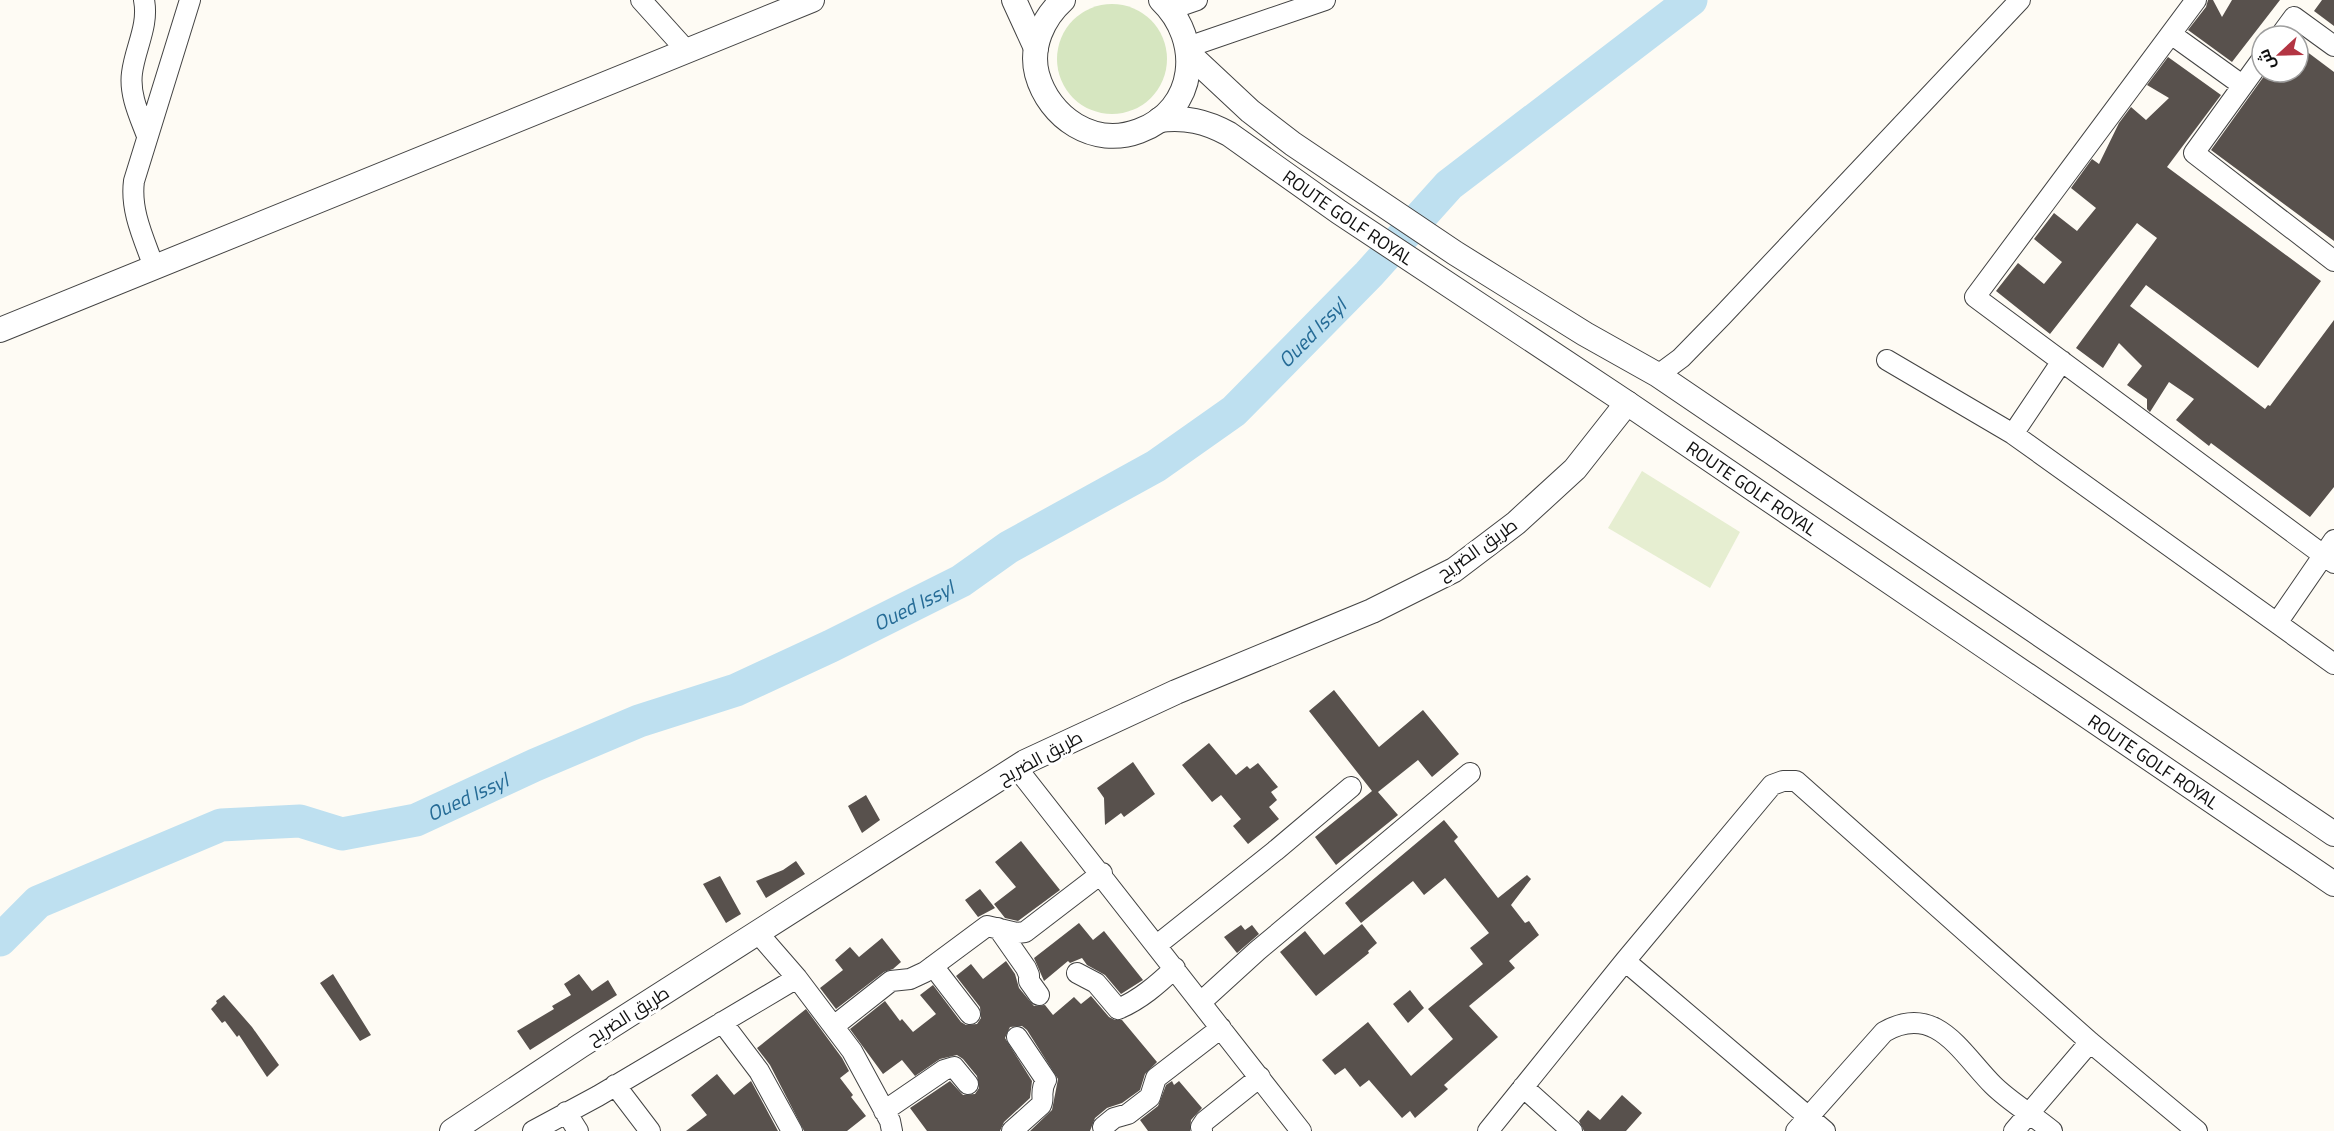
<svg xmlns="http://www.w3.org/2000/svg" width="2334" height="1131" font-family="Georgia,Cairo,serif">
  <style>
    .green { fill: #d6e6c0 }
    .pitch { fill: #e6eed1 }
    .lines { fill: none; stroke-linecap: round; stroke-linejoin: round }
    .river { stroke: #bee0f0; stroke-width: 33 }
    .building { fill: #58514d }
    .minor-casing { stroke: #434343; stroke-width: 22 }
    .tertiary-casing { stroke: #434343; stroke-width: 26 }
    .minor { stroke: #fff; stroke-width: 20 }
    .tertiary { stroke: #fff; stroke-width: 24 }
    .labels { text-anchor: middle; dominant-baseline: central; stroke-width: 6; stroke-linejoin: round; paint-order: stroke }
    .street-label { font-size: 18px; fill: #101010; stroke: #fff }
    .water-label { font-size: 20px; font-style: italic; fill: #256b96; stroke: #fff }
  </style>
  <rect width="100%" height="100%" fill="#fefbf4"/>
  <path class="green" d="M1057 59a55 55 0 1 1 110 0a55 55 0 1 1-110 0Z"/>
  <path class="pitch" d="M1642,471l98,61 -30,56 -102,-60z"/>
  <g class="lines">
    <path class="river" id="s1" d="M0,940l38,-38 183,-77 79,-4 42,13 74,-14 119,-55 104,-44 97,-31 95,-44 130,-65 48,-34 147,-81 78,-55 135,-137 80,-89 242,-185"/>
  </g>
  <path class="building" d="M2208,0h5l9,17 10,-17h48l-48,62 -44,-32 18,-23z
    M2322,0h12v26l-20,-15z
    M2298,45l36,27v169l-123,-91 56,-78h31z
    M2168,57l53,38 -54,72 154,114 -63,87 -112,-83 -16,21 135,103 3,-4 2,1 64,-86v167l-24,30 -99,-74 -2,3 -33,-26 18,-21 -25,-17 -19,30 -3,-3v-10l-20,-14 15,-19 -23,-23 -16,25 -27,-20 81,-110 -20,-15 -87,111 -54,-43 22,-28 26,21 18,-22 -28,-23 20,-26 23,18 19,-23 -25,-20 21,-29 7,5 20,-41 12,-16 15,13 23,-22 -22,-13z
    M1334,690l45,57 44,-37 36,44 -27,23 -14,-17 -40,32 20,23 -62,50 -21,-28 57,-46 -63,-80z
    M1209,743l27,32 11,-9 3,3 8,-6 20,24 -7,5 6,8 -8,7 10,12 -31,25 -15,-18 8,-7 -20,-24 -9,7 -30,-37z
    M1133,762l22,32 -31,23 -3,-4 -16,12 -1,-27 -7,-10z
    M866,795l14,25 -18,13 -14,-27z
    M1444,820l14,17 -4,4 44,57 29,-23 4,4 -20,26 14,18 4,-2 10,14 -30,26 6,7 -46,38 29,31 -54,48 4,4 -33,29 -5,-7 -8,7 -33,-38 -9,7 -15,-19 -10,7 -13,-15 46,-38 43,54 42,-37 -25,-30 55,-45 -13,-16 19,-15 -44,-55 -21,17 -11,-14 -52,42 -16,-20z
    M1021,841l39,49 -42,31 -13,-3 -11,-14 22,-17 -21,-25z
    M796,861l9,13 -39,24 -10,-17 27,-11z
    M720,876l21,38 -15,9 -23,-39z
    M980,889l15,19 -17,9 -13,-17z
    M1079,923l14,17 11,-9 39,49 -22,14 -16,-19 -18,-10 -5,-7 -12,5 -2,-2 -24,20 -10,-23z
    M1362,924l15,19 -9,8 1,2 -53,43 -36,-44 25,-21 19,24z
    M1241,925l4,5 7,-5 7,9 -22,19 -13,-16z
    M882,938l19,24 -8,7 -9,3 -48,37 -16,-21 23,-18 -8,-10 15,-13 9,10z
    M1006,961l9,13 4,14 15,18 11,-1 8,10 21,-18 7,7 10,-8 18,21 6,3h7l35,42 -12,12 -5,16 -18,13 -15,5 -12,10 -5,13h-60l22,-21 6,-31 -31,-49 -5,-4 -12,1 -5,11 27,43 -2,17 -26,24 -4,9h-73l-17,-23 40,-27 13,14 12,-1 4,-6 -2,-12 -14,-17 -6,-4 -17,4 -25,17 -13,-16 -19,14 -33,-45 35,-28 15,20 2,-2 11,13 23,-18 -16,-19 13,-10 28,37 5,3 11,-1 4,-6 -1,-11 -24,-31 15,-12 12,15z
    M333,974l38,61 -11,6 -40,-58z
    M579,974l13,17 16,-11 9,15 -87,55 -13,-19 37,-22 -2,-3 19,-11 -7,-11z
    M1410,990l14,18 -16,15 -15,-19z
    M224,995l28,32 27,38 -12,12 -28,-42 -2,2 -12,-16 -3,2 -11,-14 6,-6 -1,-2z
    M806,1009l36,49 7,13 -9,7 13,17 -2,2 15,19 -19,15h-43l-34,-66 -13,-17z
    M717,1074l17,21 17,-14 27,50h-92l21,-16 -16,-20z
    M1172,1081l2,4 5,-4 23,27 -11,12 -1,11h-42l-8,-11 18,-14 8,-21z
    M1622,1095l20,18 -16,18h-42l-5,-10 9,-11 12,10z"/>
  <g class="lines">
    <defs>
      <path id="minor" d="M144,0c5,26 -9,48 -12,73 -3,22 8,44 15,63
        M641,0l46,51
        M2196,0l-221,297 359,266
        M1171,9l26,-9
        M2171,34l71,51
        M2280,36l14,-19 40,29
        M1188,47l137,-47
        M2262,59l-68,94 140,108
        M154,267c-10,-28 -24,-56 -20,-86l56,-181
        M1887,360l126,74 321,230
        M1658,375l23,-17 41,-42 298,-316
        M2013,434l49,-73
        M2277,623l57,-83
        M1016,767l285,364
        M998,928l28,40 3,7v6l10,14
        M757,932l40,46 55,73 38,70 2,10
        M1157,945l118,-94 76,-64
        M1625,961l200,170
        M933,966l37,48
        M1077,973l19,10 22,26c22,-9 40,-25 57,-41
        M1201,1002l56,-51 213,-178
        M722,1022l37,49 33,60
        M834,1026l57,-45 19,-2 15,-7 62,-46 30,7 8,-1 77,-59
        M615,1085l35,46
        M1523,1087l49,44
        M884,1111l60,-41 10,-3 14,17
        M566,1112l12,19
        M1103,1127l11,-9 14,-4 22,-17 6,-19 65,-50
        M533,1131l65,-35 199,-118
        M1012,1131l29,-26c4,-7 -2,-13 5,-25l-29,-43
        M1202,1131l-1,-4 4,-6 55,-44
        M1488,1131l137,-170 147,-176 11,-4h13l294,261 107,89
        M1796,1131l88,-99c52,-30 77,21 109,53 17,17 40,30 59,46
        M2014,1131l76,-89"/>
      <g id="tertiary">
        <path d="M1014,0l22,48"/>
        <path d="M1063,0c-20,18 -33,47 -26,74 12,44 57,74 102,57 58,-21 64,-91 22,-131"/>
        <path d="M1189,54l61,57 43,33 162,109 130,81 73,41 676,459"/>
        <path id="s2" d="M1159,120c27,-3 46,1 70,14l110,78 288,191 707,481"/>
        <path d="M0,330l812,-330"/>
        <path d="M452,1131l128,-85 445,-284 151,-70 196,-81 82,-41 62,-47 59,-54 52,-66"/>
      </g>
    </defs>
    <use href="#minor" class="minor-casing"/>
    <use href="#tertiary" class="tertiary-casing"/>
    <use href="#minor" class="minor"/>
    <use href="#tertiary" class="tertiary"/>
  </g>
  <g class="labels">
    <g class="street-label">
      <text stroke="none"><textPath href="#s2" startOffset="218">ROUTE GOLF ROYAL</textPath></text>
      <text stroke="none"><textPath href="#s2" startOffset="704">ROUTE GOLF ROYAL</textPath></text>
      <text transform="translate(1477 549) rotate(-35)">طريق الضريح</text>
      <text transform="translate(1040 757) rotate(-28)">طريق الضريح</text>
      <text stroke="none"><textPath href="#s2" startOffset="1190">ROUTE GOLF ROYAL</textPath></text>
      <text transform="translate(628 1015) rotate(-32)">طريق الضريح</text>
    </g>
    <g class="water-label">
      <text stroke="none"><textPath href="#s1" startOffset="1479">Oued Issyl</textPath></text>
      <text stroke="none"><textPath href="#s1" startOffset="993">Oued Issyl</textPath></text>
      <text stroke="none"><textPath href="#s1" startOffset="507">Oued Issyl</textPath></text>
    </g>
  </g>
  <g transform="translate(2280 54) rotate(248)"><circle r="28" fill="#ffffff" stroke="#9f9f9f" stroke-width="1.5"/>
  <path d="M0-4.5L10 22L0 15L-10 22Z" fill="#b33543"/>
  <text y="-9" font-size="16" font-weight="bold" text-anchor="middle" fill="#101010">ش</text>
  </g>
</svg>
